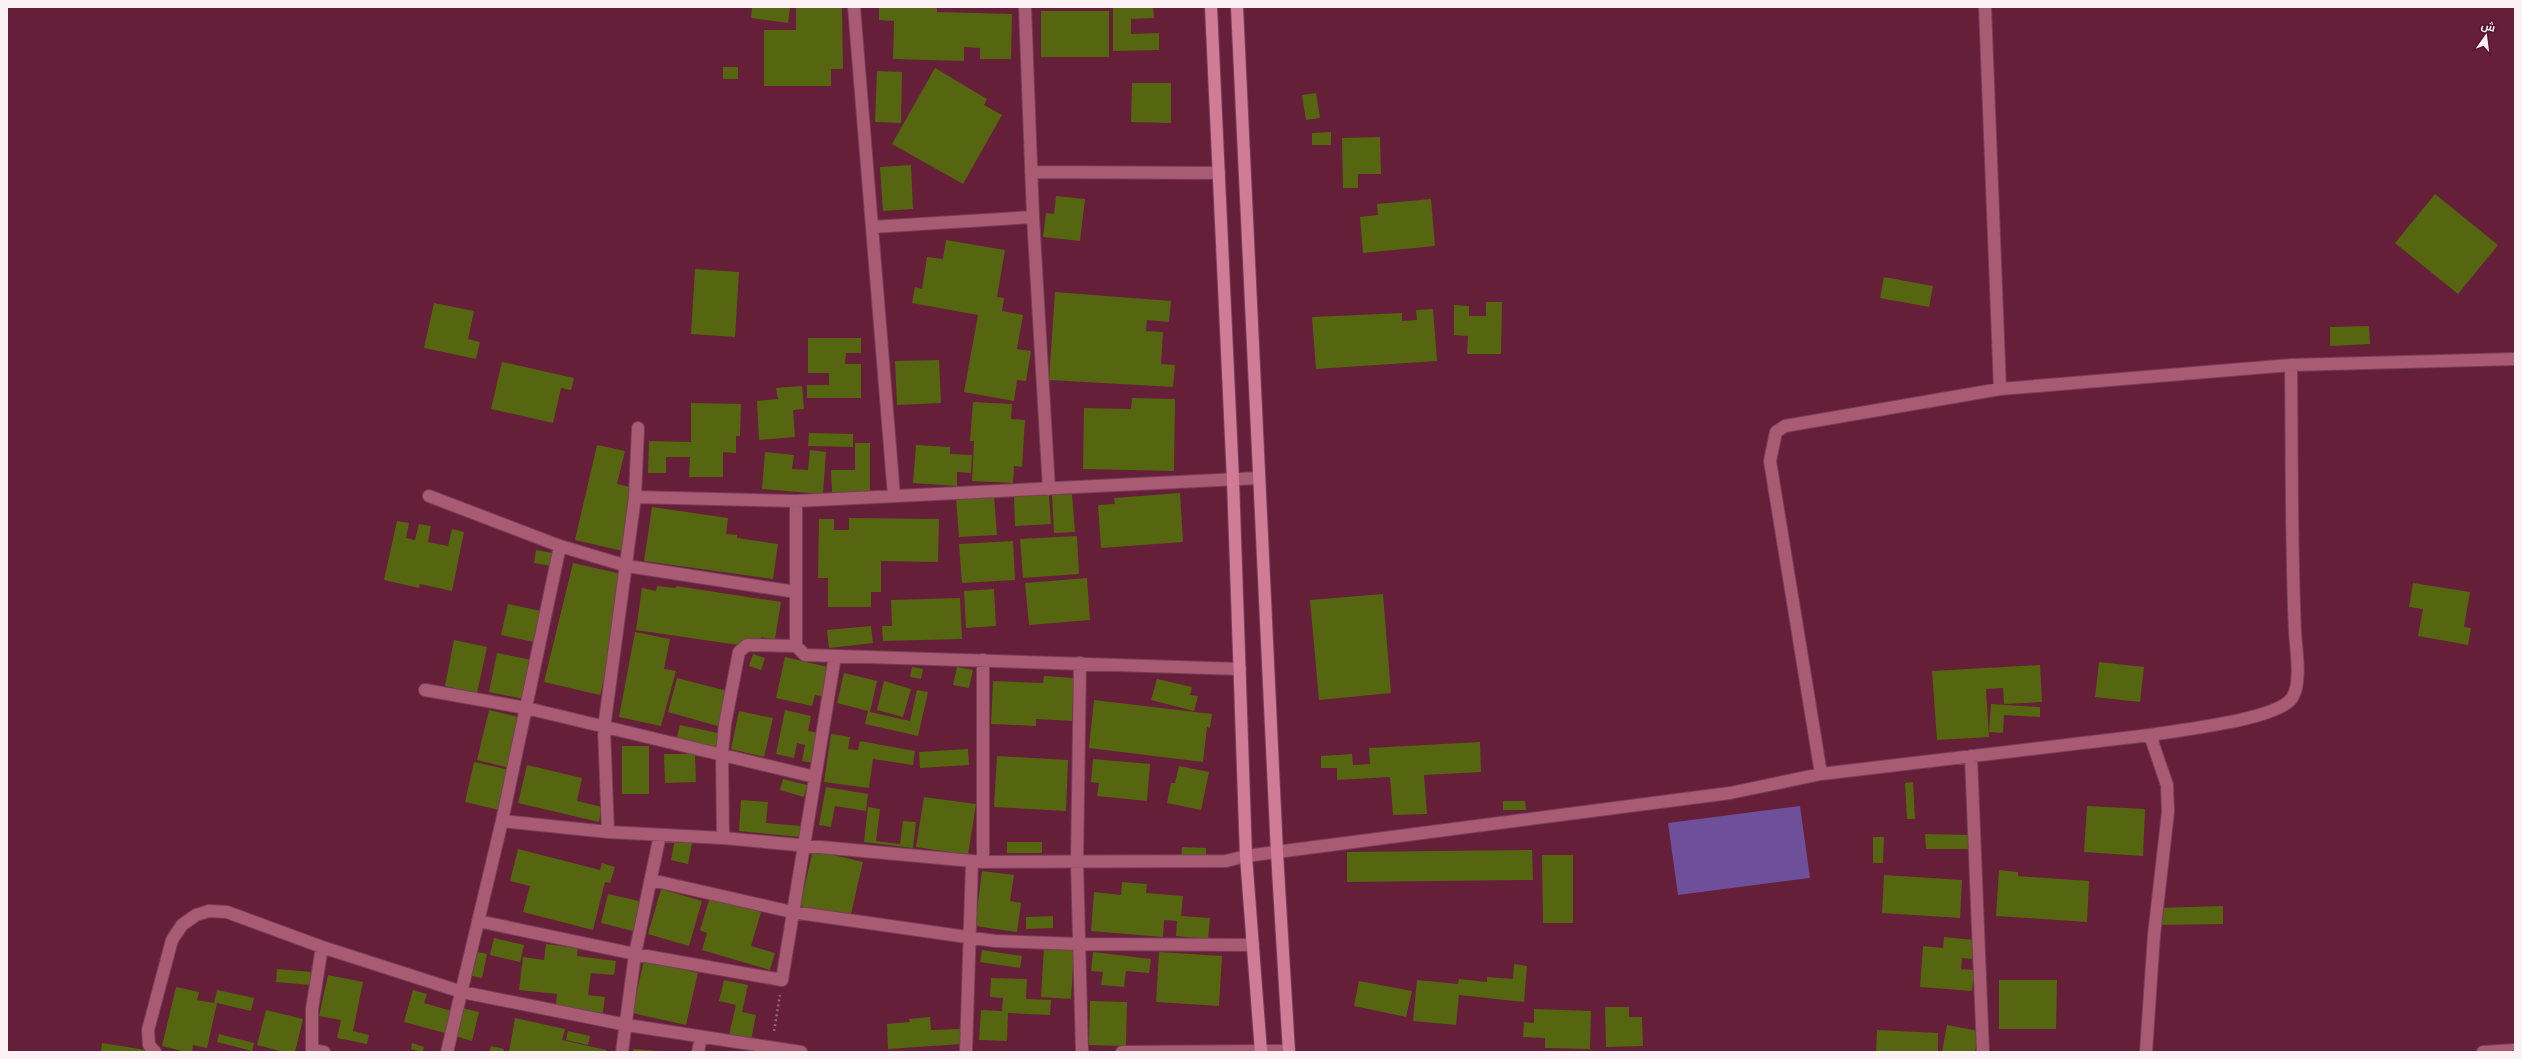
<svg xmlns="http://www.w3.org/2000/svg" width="2522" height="1059" font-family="Quicksand,Cairo,sans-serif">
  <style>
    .green { fill: #6d4f9a }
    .building { fill: #556510 }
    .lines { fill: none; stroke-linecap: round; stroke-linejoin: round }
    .minor-casing { stroke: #763f58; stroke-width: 14 }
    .major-casing { stroke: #763f58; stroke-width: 14 }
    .path { stroke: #976577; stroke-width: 2.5; stroke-dasharray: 2 3; stroke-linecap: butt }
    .minor { stroke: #a95b74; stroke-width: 12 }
    .major { stroke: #d17c96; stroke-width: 12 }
  </style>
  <rect width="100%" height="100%" fill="#651f39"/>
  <path class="green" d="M1800,806l10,72 -132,17 -10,-72z"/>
  <path class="building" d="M752,7h38l-2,16 -37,-5z
    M796,7h46l1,62h-12v17h-67v-56h32z
    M879,7h58v5l75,2 -1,45h-31v-11l-16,-1v14l-71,-2 1,-38 -15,-1z
    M1113,7h40l1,11 -23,1v15l28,-1v17l-46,1z
    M1041,11h68v46h-68z
    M723,67h15v12h-15z
    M935,68l52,31 -3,6 18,10 -39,69 -71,-40z
    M877,71l25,1 -1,51 -26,-1z
    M1132,83h39v40l-40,-1z
    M1316,93l4,25 -14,2 -4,-25z
    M1331,132v13h-19v-12z
    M1380,137l1,37h-23v14h-15l-1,-50z
    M911,165l2,44 -30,2 -3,-44z
    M2435,194l63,51 -40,49 -63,-51z
    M1056,196l29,3 -5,42 -37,-4 3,-24 8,1z
    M1431,199l4,47 -72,7 -3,-36 18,-2 -1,-11z
    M946,240l59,10 -8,47 7,1 -2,13 21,4 -6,34 14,2 -5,30 -9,-1 -3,21 -50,-9 14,-77 -66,-12 3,-16 7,2 5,-32 16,2z
    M695,269l44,3 -4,65 -44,-3z
    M1884,277l49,9 -4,21 -49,-9z
    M1055,292l116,9 -2,21 -22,-2 -1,11 17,1 -2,32 14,1 -2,22 -124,-7z
    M1486,302h16l-1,52h-34l1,-18 -14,-1v-30l15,1v10h17z
    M434,303l40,8 -6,28 12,3 -4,17 -52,-11z
    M1433,309l4,52 -121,8 -4,-52 90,-4v8l15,-1 -1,-10z
    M2369,326l1,18 -40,2v-19z
    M808,338h53v15h-15l-1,11h16v34h-54v-13h22v-12h-21z
    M939,360l2,43 -44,2 -2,-44z
    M502,362l72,16 -3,12 -10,-2 -8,35 -62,-14z
    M802,386l2,23 -11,1 2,27 -36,3 -2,-39 21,-2 -2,-11z
    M1132,398l43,1 -1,72 -91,-2 1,-61 47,1z
    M973,402l39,2 -1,15 14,1 -3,47 -8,-1 -1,17 -41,-2 2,-40h-4z
    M691,403l50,1 -1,32h-4v17l-13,-1v25h-34l1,-20h-24v16h-18l1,-32 42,1z
    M809,433l44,1v13l-45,-1z
    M855,443h15v49h-38l-1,-22h24z
    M597,445l28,6 -8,33 21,5 -15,62 -48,-11z
    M916,445l34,2v7l22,1 -1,18 -14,-1v14l-44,-3z
    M810,450l16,2 -3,42 -61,-5 3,-37 29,3 -2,14 16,1z
    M1180,493l3,49 -82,6 -3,-43 17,-1 -1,-6z
    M1072,494l3,38 -21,1 -2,-38z
    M1049,495l2,29 -36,2 -1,-30z
    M994,496l3,39 -38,2 -3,-39z
    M652,507l76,11 -2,16 11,1v3l41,6 -5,35 -129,-18z
    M849,518l90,1 -1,43 -57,-1v31h-10v15h-43v-29h-10l1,-59h15v11h15z
    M397,521l12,2 -3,15 9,2 4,-16 12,2 -3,16 20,4 4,-17 12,3 -12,59 -32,-7 -1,4 -35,-8z
    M1077,536l2,38 -56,4 -3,-39z
    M1013,541l2,39 -53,3 -3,-39z
    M536,550l17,3 -2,13 -17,-3z
    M573,563l53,12 -10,56 -16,64 -56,-13z
    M1087,578l3,42 -61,5 -4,-42z
    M2413,583l57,9 -6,35 7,1 -3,17 -50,-9 5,-27 -14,-2z
    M657,586l19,2v-2l105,16 -6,37 -14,-2 -2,11 -123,-18 6,-42 14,3z
    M994,589l2,37 -30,2 -2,-37z
    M1383,594l8,99 -72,7 -9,-100z
    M960,598l2,41 -79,2 -1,-15h10l-1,-26z
    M508,604l38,8 -7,31 -38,-8z
    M871,626l2,17 -44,5 -2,-18z
    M635,632l35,7 -6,30 12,2 -15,55 -42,-9z
    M454,640l33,7 -10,46 -32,-7z
    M497,653l40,8 -8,39 -40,-8z
    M753,654l12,4 -4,12 -12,-4z
    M785,657l47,11 -7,29 -10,-2 -3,11 -36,-8z
    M2099,662l45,5 -4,35 -45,-5z
    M2040,665l2,37 -38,2 -1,-16 -17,1 3,48 -52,3 -5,-69z
    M912,667l11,2 -2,10 -11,-2z
    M957,667l16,3 -4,18 -16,-3z
    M844,673l33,8 -7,31 40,9 7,-31 11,2 -10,44 -53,-12 3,-13 -31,-8z
    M1044,676l30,2 -2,43 -36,-2v7l-45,-2 2,-43 50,2z
    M677,678l54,14 -10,35 -53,-15z
    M1157,679l35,8 -2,8 8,1 -4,15 -43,-11z
    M884,681l27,8 -8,28 -26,-7z
    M1094,700l118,14 -2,14 -3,-1 -4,35 -114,-14z
    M1991,704l49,3v10l-36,-2 -1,18 -14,-1z
    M489,710l37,9 -12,50 -37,-9z
    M785,710l26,6 -3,15 11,2 -6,30 -11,-2 3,-16 -8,-2 -3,15 -18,-4z
    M739,711l34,7 -9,39 -33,-8z
    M680,725l43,9 -3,16 -44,-9z
    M831,734l19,3 -2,12 10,1 2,-9 55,10 -2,14 -40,-6 -4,29 -45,-6z
    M1480,742l1,30 -57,3 3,39 -34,1 -3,-38 -53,3v-12h-16v-12l31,-2 1,11 17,-1 -1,-16z
    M622,746h27v48h-27z
    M968,749l1,16 -49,3 -1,-16z
    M664,754h31l1,28 -31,1z
    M997,756l71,4 -2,51 -72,-4z
    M1093,759l57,5 -3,37 -50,-5 2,-13 -8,-1z
    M474,762l41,9 -16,39 -34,-8z
    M527,765l55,13 -5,23 25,6 -3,15 -81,-19z
    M1179,766l30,6 -8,38 -34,-7 4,-20h4z
    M783,779l24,6 -3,12 -24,-7z
    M1913,782l2,37h-8l-2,-36z
    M826,787l42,7 -2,17 -31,-5 -4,21 -12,-2z
    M924,797l52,7 -8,51 -52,-8z
    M741,800l27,2 -2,21 35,3 -1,11 -61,-6z
    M1503,801h22l1,9h-23z
    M2087,806l58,3 -2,47 -59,-4z
    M868,807l12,2 -4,32 24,3 3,-23 13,1 -3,26 -49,-6z
    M1925,834l43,1v14h-42z
    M1873,837h11l-1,26h-10z
    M675,839l17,4 -4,21 -17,-4z
    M1007,842h35v11h-35z
    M1182,847l24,1v15l-25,-1z
    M518,849l82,21 2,-7 13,4 -5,16 -5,-1 -12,48 -70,-18 7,-26 -20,-5z
    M813,850l50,12 -13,56 -50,-12z
    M1532,850l1,30 -186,2v-30z
    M1542,855h31v68h-30z
    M1999,870l19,2v4l71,5 -2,41 -91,-6z
    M982,871l32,4 -4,26 11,2 -4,29 -42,-6z
    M1884,875l78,5 -2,38 -78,-5z
    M1122,882l25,2 -1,9 37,3 -2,20 29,2 -2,21 -32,-3 1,-15 -13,-1 -1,17 -72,-6 3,-39 27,3z
    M661,889l41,12 -13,45 -41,-12z
    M608,894l40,9 -7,30 -40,-10z
    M710,897l51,15 -10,34 24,7 -5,17 -68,-20 5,-17 -7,-3z
    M2223,906v18l-65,1v-17z
    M1053,916v12l-27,1v-12z
    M1944,937l30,3 -2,19 -10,-1 -1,11 13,1 -2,21 -52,-4 3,-41 20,2z
    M494,938l30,7 -4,17 -30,-7z
    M546,944l32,4 -1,8 39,5 -2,14 -23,-2 -3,22 17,2 -3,21 -47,-5 2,-19 -38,-4 4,-33 21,3z
    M1044,948l30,2 -3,49 -30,-2z
    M982,950l40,6 -2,12 -40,-6z
    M478,952l9,2 -5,24 -10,-2z
    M1093,952l58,7 -2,14 -23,-2 -2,16 -23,-2 2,-13 -12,-1z
    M1159,952l63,4 -3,50 -63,-4z
    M644,960l54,13 -12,52 -54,-12z
    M1514,964l13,2 -3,36 -65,-7 -3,30 -43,-4 4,-41 41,4 1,-5 28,3v-5l26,2z
    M277,969l35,3 -1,13 -35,-3z
    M328,975l35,7 -10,49 16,4 -2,9 -30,-6 4,-18 -22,-4z
    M991,978l36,1 -1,20 25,1 -1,15 -42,-2 -1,28 -28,-1 2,-30 21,1 1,-13 -13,-1z
    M724,980l24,5 -6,27 14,3 -5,25 -22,-5 7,-30 -17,-4z
    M1999,980h58l-1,49h-57z
    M1359,981l53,10 -6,26 -52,-11z
    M176,987l23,5 -2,8 17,3 3,-13 37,8 -3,13 -34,-8 -10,45 -14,-3 -1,7h-6l-24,-6z
    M413,990l14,4 -3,9 31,9 -6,22 -45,-12z
    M1090,1001l37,1 -1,44 -37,-1z
    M1605,1007h24v10h13l1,29 -37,1z
    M462,1008l17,4 -7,29 -17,-5z
    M1534,1009l57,2 -1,38 -45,-1v-10l-22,-1 1,-15 10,1z
    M266,1010l37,9 -8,33h-11l-27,-7z
    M930,1017l1,13 29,-1 1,15 -73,5 -1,-25 23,-2 -1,-3z
    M515,1018l50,11 -3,11 44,10v2h-97z
    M1947,1025l32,6 -4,21h-33z
    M1877,1030l61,3v19h-62z
    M568,1031l22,5 -2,9 -22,-5z
    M219,1034l35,9 -2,8 -35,-9z
    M102,1043l44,7 -1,2h-44z
    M412,1043l12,4 -1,5 -12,-3z
    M491,1046l13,3 -1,3h-14z
    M633,1049l25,2v1h-25z"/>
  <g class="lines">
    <defs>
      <path id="minor" d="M854,7l40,489
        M1025,7l8,210
        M1985,7l15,382
        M1031,172l188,1
        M872,227l161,-10 16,272
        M429,496l131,50 67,20 169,26
        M635,497l3,-69
        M796,501v145l9,9 435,14
        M1080,663l-3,199 5,190
        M425,690l101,18 289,69
        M2150,735c29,-5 127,-15 142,-37 10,-15 4,-49 3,-66 -4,-89 -3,-178 -4,-267
        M1971,756l12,296
        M1821,774l-51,-313 6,-29 9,-6 215,-37 291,-24 224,-6
        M502,821l58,-275
        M608,832l-4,-104 31,-231 161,4 463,-23
        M723,838l-1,-85 3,-29 14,-72 8,-7 49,1
        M983,862v-202
        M651,880l141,32 203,29 85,3 173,1
        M478,921l157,33 147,26 53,-324
        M312,1050v-41l10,-62
        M155,1052l-6,-7 -1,-15 24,-90 10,-15 14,-10 13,-4 18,1 95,35 140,45 165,33 174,27
        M312,1052v-2l12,2
        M447,1052l55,-231 106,11 115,6 260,24 243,-1 20,-5 484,-63 91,-19 329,-39 17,50 1,27 -14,123 -8,117
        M622,1052l13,-98 25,-119
        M698,1052l3,-15
        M966,1052l6,-191
        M1122,1052l167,-1
        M2483,1052l32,-2"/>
      <path id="major" d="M1211,7l22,473 13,376 15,196
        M1237,7l40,846 12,199"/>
    </defs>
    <use href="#minor" class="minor-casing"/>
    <use href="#major" class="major-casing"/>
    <path class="path" d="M774,1031l6,-36"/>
    <use href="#minor" class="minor"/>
    <use href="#major" class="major"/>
  </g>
  <rect width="2522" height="1059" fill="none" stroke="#fcf2f5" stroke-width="16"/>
  <g transform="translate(2486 36) rotate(14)" stroke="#59132f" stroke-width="3" paint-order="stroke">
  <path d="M0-3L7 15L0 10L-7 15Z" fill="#fcf2f5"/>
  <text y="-6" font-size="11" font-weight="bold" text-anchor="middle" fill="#fcf2f5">ش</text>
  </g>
</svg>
